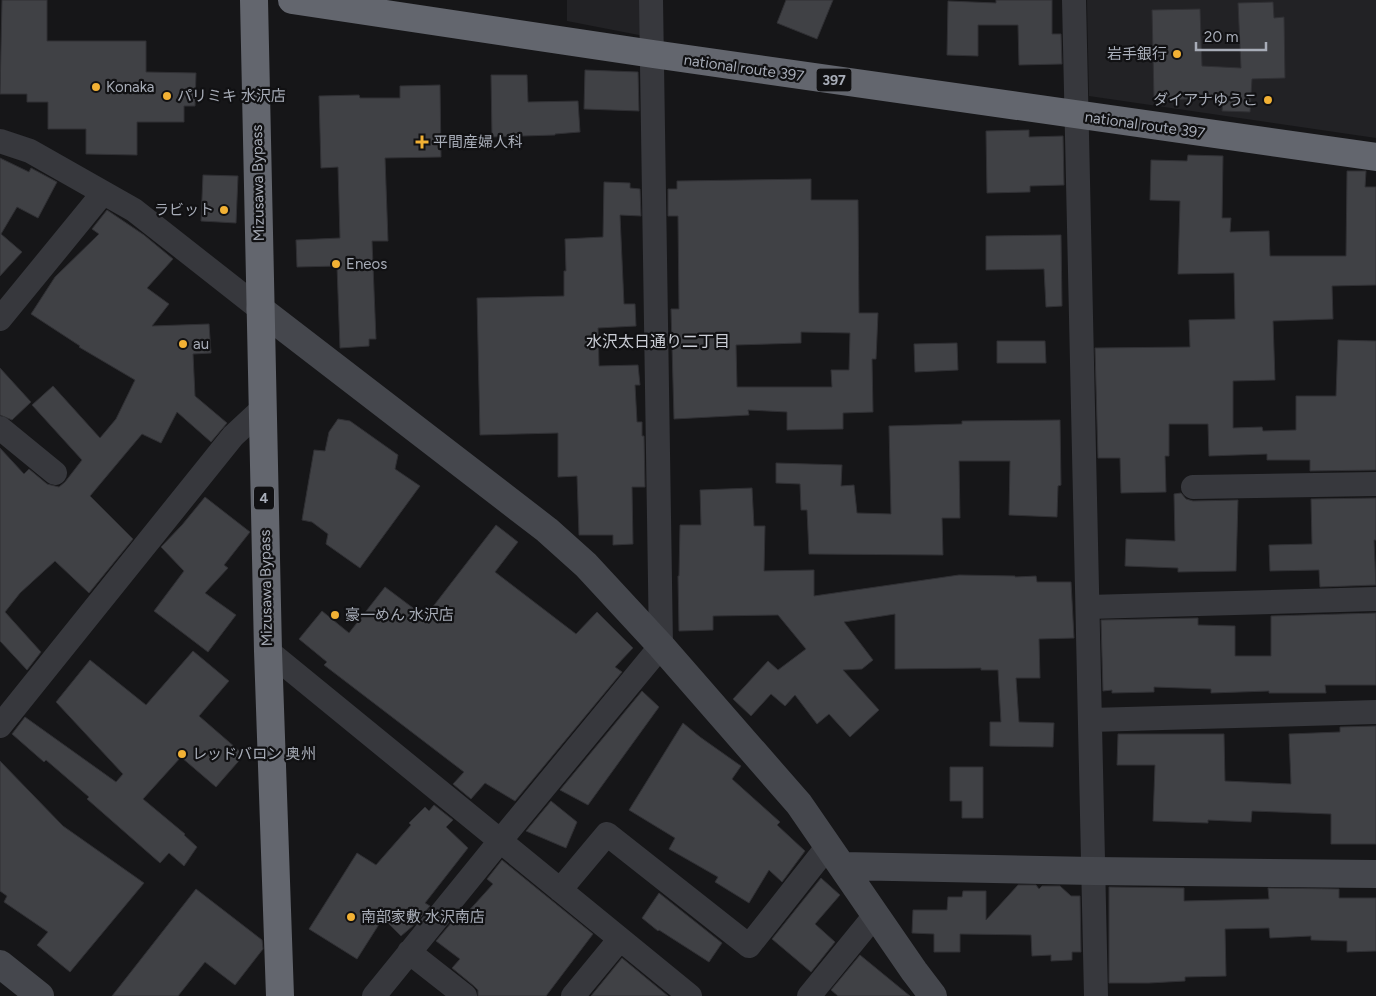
<svg xmlns="http://www.w3.org/2000/svg" width="1376" height="996" font-family="Figtree,'Noto Sans JP',sans-serif">
  <style>
    .built { fill: #222225 }
    .building { fill: #404145; stroke: #303034; fill-rule: evenodd }
    .lines { fill: none; stroke-linecap: round; stroke-linejoin: round }
    .street { stroke: #37383d; stroke-width: 24 }
    .secondary { stroke: #45474d; stroke-width: 28 }
    .highway { stroke: #63666e; stroke-width: 28 }
    .poi-dot { fill: #f2b134; stroke: #111113; stroke-width: 2 }
    .labels { text-anchor: middle; dominant-baseline: central; stroke-width: 4.5; stroke-linejoin: round; paint-order: stroke }
    .shield { fill: #111113; stroke: #7b7e86; stroke-width: 1 }
    .shield-label { font-size: 14px; font-weight: bold; fill: #a8adb8 }
    .poi-label { font-size: 15px; fill: #a8adb8; stroke: #111113; text-anchor: start }
    .street-label { font-size: 15px; fill: #a8adb8; stroke: #111113 }
    .neighbourhood-label { font-size: 16px; fill: #c9ccd4; stroke: #111113 }
  </style>
  <rect width="100%" height="100%" fill="#161618"/>
  <path class="built" d="M567,0h76l1,36 -77,-15z
    M1087,0h289v138l-287,-42z"/>
  <path class="building" d="M2,0h45v41h99v31l50,1 -1,33h-11v16h-47v33l-51,-1v-25h-38v-27h-21v-8h-27z
    M786,0h47l-16,39 -40,-16z
    M996,0h56v34h9l1,30 -43,1 -1,-40h-40v31l-31,-1 1,-54 48,2z
    M1273,2l1,16 10,-1 1,61 -33,1 -2,33 -28,-1 1,-13 -69,2 -2,-90 48,-1 2,57 39,2 -3,-65z
    M585,70l53,2 1,39 -55,-2z
    M491,75h36l1,27 50,-1 2,31 -25,2v1l-63,2z
    M440,85l1,72 -56,1 3,83h-16l4,98h-7v7l-29,2 -3,-82 -40,1 -1,-27 44,-2 -2,-71 -17,1 -2,-72 40,-1 1,3h40v-12z
    M1029,130v7l34,-1 1,49 -34,1v6l-43,1 -1,-62z
    M1188,155l35,1 -1,62h9l-1,14 39,-1 1,25h76l1,-85h19l-1,16h11v98l-44,1 1,33 -60,2 2,59 -42,1v47l29,-1 1,4 33,-1v-34h40l2,-56 38,1v129l-66,1v-11h-43v-6l-58,2 -1,-32h-39v32h-4l1,36 -45,1 -1,-35h-22l-3,-110 95,-1 -1,-27 46,-1 -1,-46 -56,1 2,-73 -30,-1 1,-40 36,1z
    M0,158l29,14 2,-4 26,14 -19,36 -21,-11 -16,27 21,18 -22,24z
    M203,175l35,1 -2,47 -35,-2z
    M811,179v21h47l1,113h19l-2,46h-4l1,53 -30,1v16l-56,1v-18l-39,-2 1,5 -75,4 -3,-110h8l-1,-93h-10v-27h9v-8zM801,332l49,1 -1,37h-18l1,17h-95l-1,-42 65,-2z
    M604,182l26,1v5l10,1 1,27 -21,-1 4,89h11l1,22 -38,2 1,38 39,-1 2,20h-5l2,37h5v14h2l1,51h-13l1,57 -20,1v-10h-34l-2,-59 -19,1v-44l-78,2 -3,-137 87,-2v-25h2l-1,-32 38,-2z
    M107,210l37,25 29,24 -26,29 22,16 -17,22 57,-2 2,29 -18,1 2,42 32,27 -16,19 -34,-30 -16,31 -19,-9 -52,62 43,43 -44,54 -34,-32 -35,32 -15,19 36,40 -14,18 -27,-29v-193l24,26 5,-5 18,15 12,3 6,-5 17,-22 -50,-55 21,-19 47,52 16,-19 19,-39 -56,-33 1,-1 -49,-32 24,-37 44,-43 -7,-5z
    M1061,235l1,71 -16,1 -2,-38 -58,1v-34z
    M997,341h48l1,22h-49z
    M957,343l1,27 -43,2 -1,-28z
    M0,368l31,34 -19,18 -12,-5z
    M338,419l12,2 48,34 -3,14 25,17 -60,82 -34,-24 2,-10 -16,-12 -10,-2 12,-70 11,1 4,-19z
    M1060,420l1,65 -3,1 -1,31 -48,-2 1,-54h-51l1,57h-18l1,37 -134,-1 -2,-44h-6l-1,-26 -24,-1v-20l66,2 -1,21 13,-1 3,28 34,1 -2,-88 73,-2v-3z
    M752,488l2,38h11l-1,45 50,-1v26l145,-21 56,1v1l21,-1 1,6h34l3,56 -35,1 1,39h-24l3,44 35,1 -1,24 -63,-1v-24h11l-3,-52h-17v-2l-86,1v-55l-51,8 29,38 -11,9 -19,1 36,40 -29,27 -21,-23 -12,10 -22,-29 -10,11 -14,-12 -20,22 -18,-17 35,-38 10,9 28,-21 -28,-34 -65,1v14l-34,1 -1,-55h1l1,-51h21l-1,-35z
    M1181,493l5,6 7,2 45,-1 -2,71 -58,1v-4l-53,-2 1,-27 49,2 -1,-47z
    M205,497l45,35 -26,33 4,3 -23,25 31,22 -28,37 -54,-41 30,-40 -23,-24 21,-22z
    M1376,498v42h-2l2,45 -56,2 -1,-17 -49,1 -1,-26 43,-1 -1,-45z
    M496,525l22,17 -23,30 81,62 21,-22 36,36 -18,19 7,5 -107,129 -30,-18 -14,16 -18,-15 11,-12 -140,-107 3,-3 -28,-23 23,-28 27,22 36,-46 40,30z
    M1376,613v72h-51l1,8h-57v-2l-58,2v-4l-57,-2v5l-42,1v-3l-9,1 -2,-71 97,-2v7l37,1v30h36v-40z
    M193,651l36,30 -30,35 45,39 -28,32 -35,-30 -38,42 42,35 -1,1 13,12 -13,19 -15,-13 -9,10 -73,-64 2,-2 -43,-37 -2,2 -32,-28 13,-17 91,65 7,-8 -67,-72 34,-42 56,45z
    M642,691l17,16 -71,98 -28,-15z
    M683,723l17,14 41,29 -9,13 48,43 -3,3 28,26 -23,31 -13,-12 -20,33 -34,-21 3,-5 -49,-28 6,-11 -46,-28z
    M1376,726v118h-45v-30l-79,-3 -1,11 -43,-2v3l-55,-2 2,-56h-38l1,-31h106l1,47 66,3 -2,-50 51,-2v-5z
    M0,761l63,65 81,57 -74,89 -33,-27 11,-13 -44,-30 3,-6 -7,-5z
    M950,767h33v51h-21v-17h-12z
    M551,801l26,21 -11,26 -40,-17z
    M434,805l19,15 -7,7 22,21 -43,55 5,3 -16,19 -13,11 -18,-18 -26,41 -48,-30 48,-76 19,12 35,-40 -2,-2 16,-16 4,4z
    M502,860l91,74 -47,62h-68v-6l-4,-4 -22,-18 8,-9 -24,-18 16,-19 4,3 37,-41 -6,-5z
    M821,878l19,17 -25,29 20,18 -24,30 -39,-33z
    M1018,885h18l3,4 3,-3h18l11,10h9l1,56h-9v8l-21,1v-6l-19,1 -1,-21 -71,-1v18h-26v-18l-22,-1 1,-23h34l1,-13h14l1,-6h23v29z
    M1109,887l75,1v13l85,-2 -1,-11 71,1v9h37v53l-29,1v-11l-36,-1v-4l-41,2 -1,-10 -44,1 1,47 -41,1v4l-36,2h-40z
    M196,889l66,51 1,9 -28,36 -30,-23 -27,34h-66z
    M659,893l63,50 -13,19 -50,-32 -1,1 -16,-13z
    M860,955l50,41h-72l-7,-6z
    M622,958l46,38h-77z"/>
  <g class="lines">
    <path class="street" d="M1074,0l22,996
      M0,141l30,10 104,59 126,99
      M0,319l103,-126
      M0,428l55,45
      M1193,487l183,-3
      M1088,607l288,-8
      M268,651l422,345
      M1090,720l286,-8
      M0,726l233,-290 29,-27
      M560,890l47,-56 142,112 79,-100
      M409,952l56,44
      M374,996l126,-155 161,-195 -10,-646
      M573,996l47,-57
      M809,996l67,-82"/>
    <path class="secondary" d="M260,309l287,221 39,35 75,81 138,158 115,167 19,25
      M843,866l250,5 283,3
      M0,964l40,32"/>
    <path class="highway" d="M254,0l14,651 12,345
      M292,0l361,54 723,103"/>
  </g>
  <g class="poi-dot">
    <circle cx="1177" cy="54" r="5"/>
    <circle cx="96" cy="87" r="5"/>
    <circle cx="167" cy="96" r="5"/>
    <circle cx="1268" cy="100" r="5"/>
    <path d="M419.5 134.5h5v5h5v5h-5v5h-5v-5h-5v-5h5z"/>
    <circle cx="224" cy="210" r="5"/>
    <circle cx="336" cy="264" r="5"/>
    <circle cx="183" cy="344" r="5"/>
    <circle cx="335" cy="615" r="5"/>
    <circle cx="182" cy="754" r="5"/>
    <circle cx="351" cy="917" r="5"/>
  </g>
  <g class="labels">
    <g class="shield">
      <rect x="816.5" y="68.5" width="35" height="23" rx="4"/>
      <rect x="254" y="486.5" width="20" height="23" rx="4"/>
    </g>
    <g class="shield-label">
      <text x="834" y="80">397</text>
      <text x="264" y="498">4</text>
    </g>
    <g class="poi-label">
      <text x="1167" y="54" text-anchor="end">岩手銀行</text>
      <text x="106" y="87">Konaka</text>
      <text x="177" y="96">パリミキ 水沢店</text>
      <text x="1258" y="100" text-anchor="end">ダイアナゆうこ</text>
      <text x="433" y="142">平間産婦人科</text>
      <text x="214" y="210" text-anchor="end">ラビット</text>
      <text x="346" y="264">Eneos</text>
      <text x="193" y="344">au</text>
      <text x="345" y="615">豪一めん 水沢店</text>
      <text x="192" y="754">レッドバロン 奥州</text>
      <text x="361" y="917">南部家敷 水沢南店</text>
    </g>
    <g class="street-label">
      <text transform="translate(744 68) rotate(8)">national route 397</text>
      <text transform="translate(1145 125) rotate(8)">national route 397</text>
      <text transform="translate(258 183) rotate(-91)">Mizusawa Bypass</text>
      <text transform="translate(266 588) rotate(-91)">Mizusawa Bypass</text>
    </g>
    <g class="neighbourhood-label">
      <text x="658" y="341">水沢太日通り二丁目</text>
    </g>
  </g>
  <path d="M1196 42v8h70v-8" fill="none" stroke="#a8adb8" stroke-width="2.5"/>
  <text x="1204" y="42" font-size="15" fill="#a8adb8" stroke="#111113" stroke-width="4" paint-order="stroke">20 m</text>
</svg>
